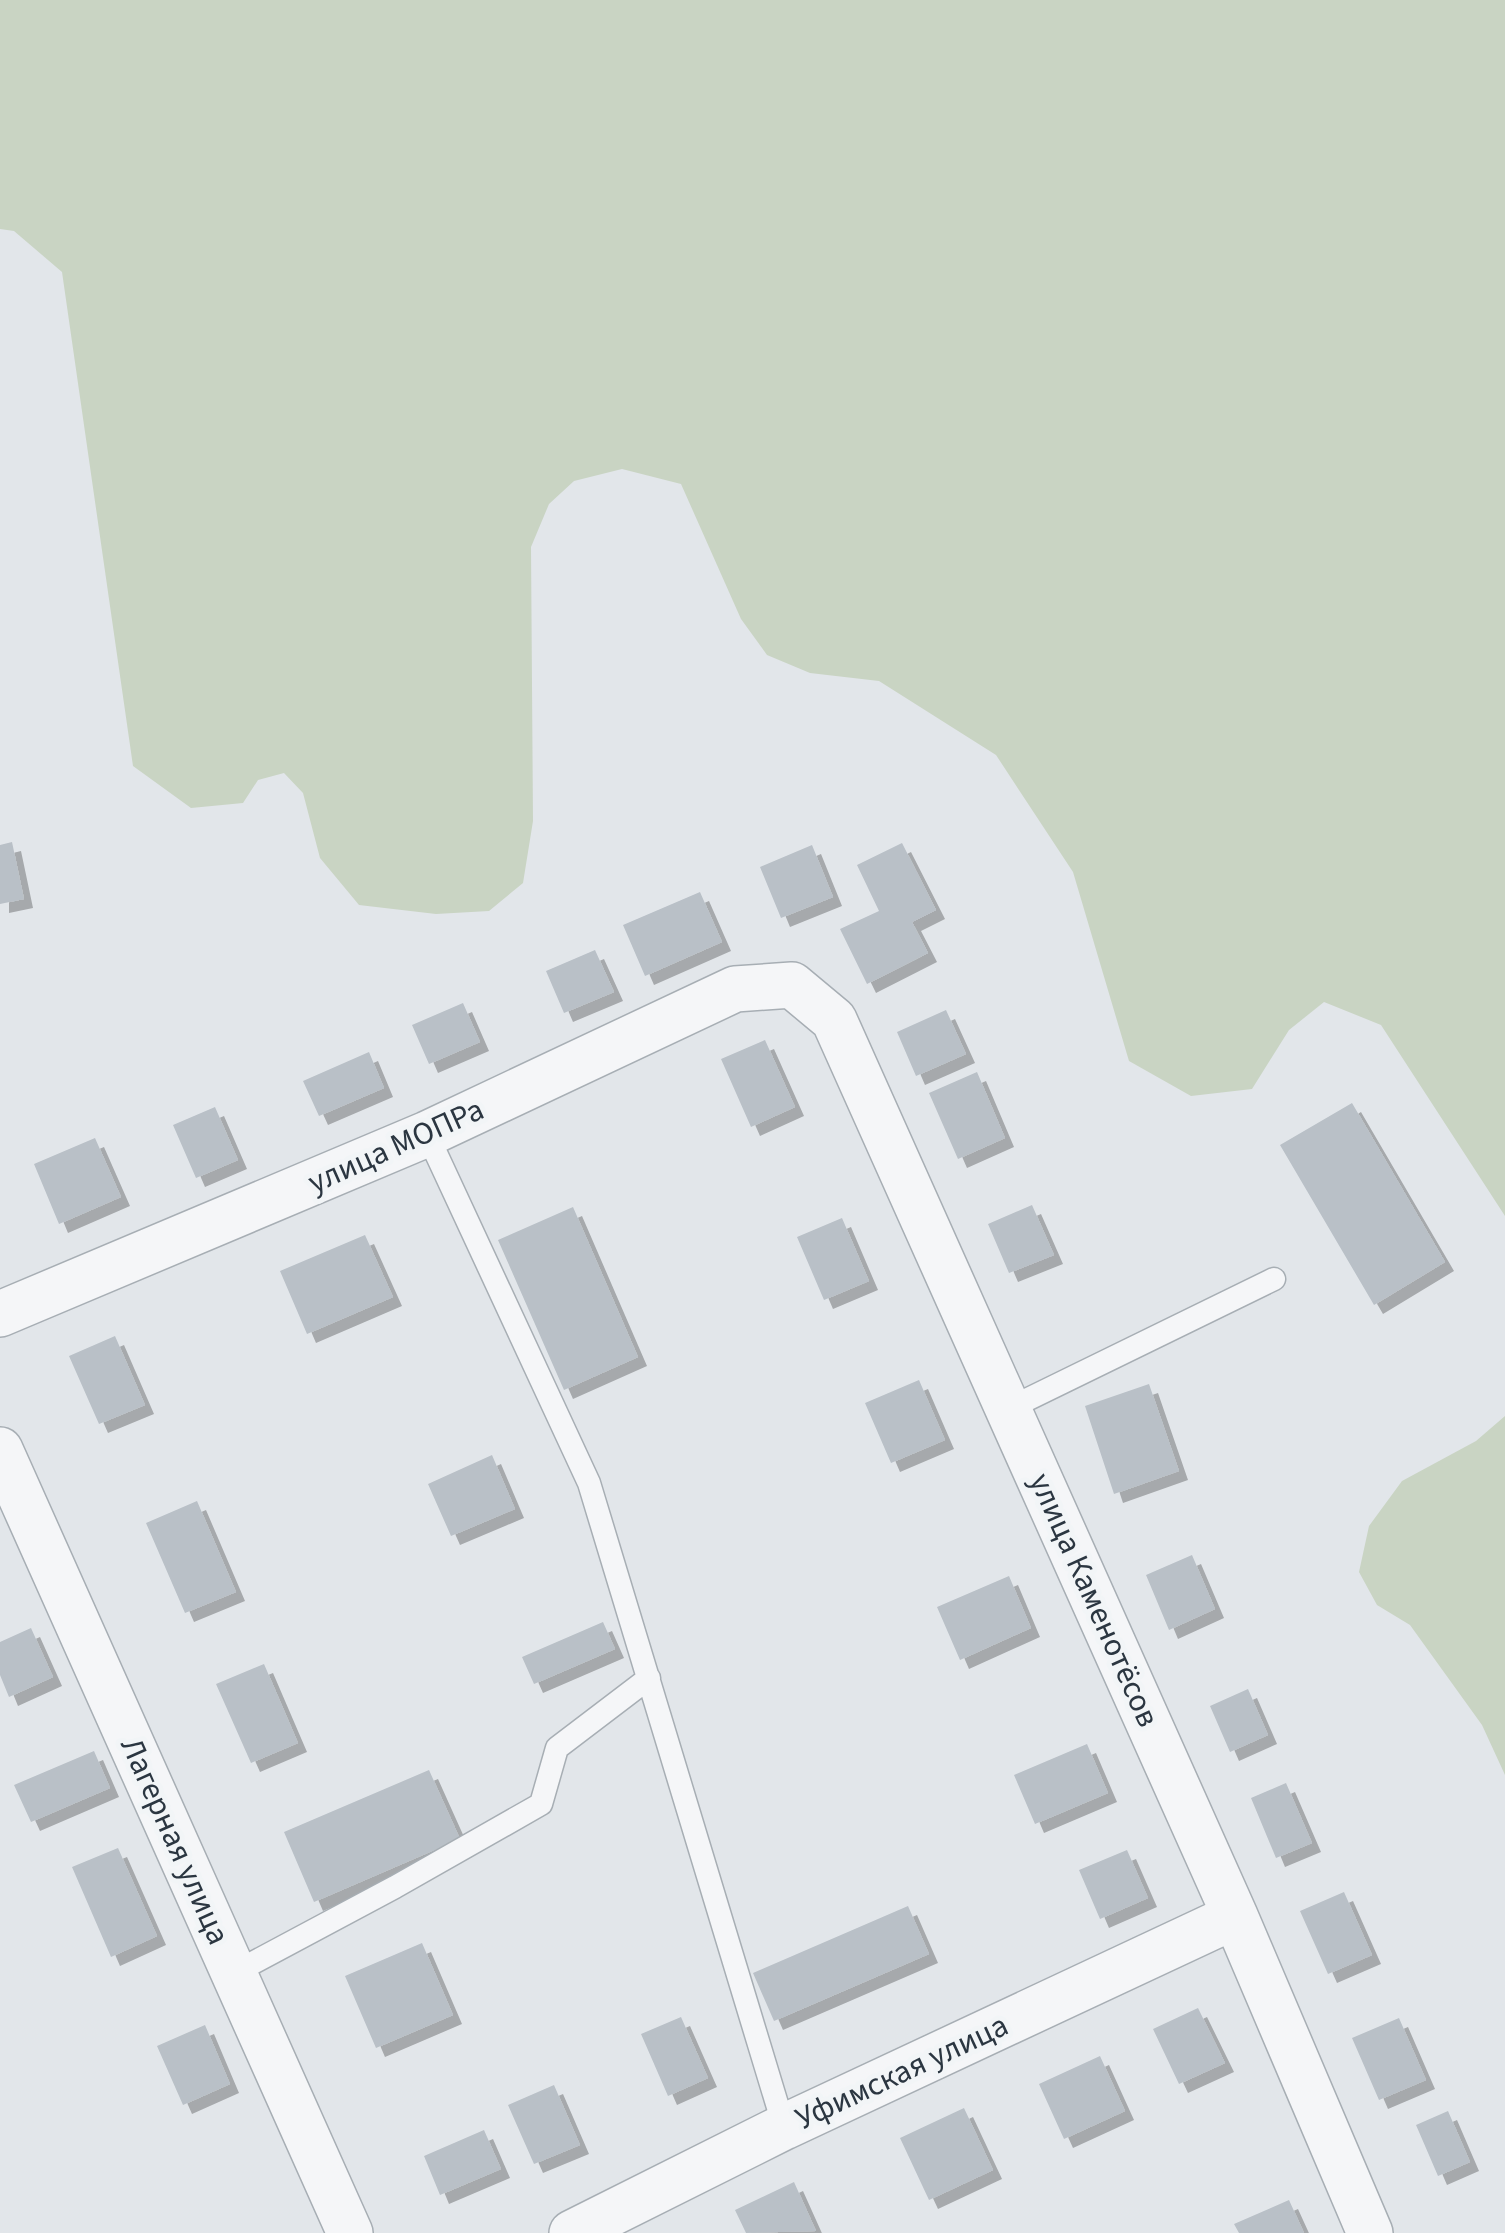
<svg xmlns="http://www.w3.org/2000/svg" width="1505" height="2233" font-family="'Source Sans 3',sans-serif">
  <style>
    .green { fill: #c9d4c3 }
    .building { fill: #b9c0c7; filter: url(#shadow) }
    .lines { fill: none; stroke-linecap: round; stroke-linejoin: round }
    .lane-casing { stroke: #a7aeb4; stroke-width: 25 }
    .street-casing { stroke: #a7aeb4; stroke-width: 48 }
    .lane { stroke: #f5f6f8; stroke-width: 22 }
    .street { stroke: #f5f6f8; stroke-width: 45 }
    .labels { text-anchor: middle; dominant-baseline: central; stroke-width: 10; stroke-linejoin: round; paint-order: stroke }
    .street-label { font-size: 32px; fill: #2b3641; stroke: #f2f5f7 }
  </style>
  <defs>
    <filter id="shadow"><feDropShadow dx="9" dy="9" stdDeviation="0" flood-color="#0004"/></filter>
  </defs>
  <rect width="100%" height="100%" fill="#e2e6ea"/>
  <path class="green" d="M0,0h1505v1216l-124,-191 -57,-23 -35,28 -37,59 -61,7 -62,-35 -56,-189 -77,-117 -117,-74 -69,-8 -43,-18 -26,-36 -60,-135 -59,-15 -48,12 -25,23 -18,43 2,274 -10,62 -34,28 -53,3 -77,-9 -39,-47 -17,-65 -19,-20 -26,7 -15,23 -52,5 -58,-42 -71,-494 -48,-41 -14,-2z
    M1505,1416v359l-23,-50 -72,-100 -33,-20 -18,-33 10,-46 33,-45 74,-40z"/>
  <path class="building" d="M12,842l12,57 -24,5v-59z
    M902,843l34,67 -24,12 16,31 -61,31 -27,-55 39,-18 -22,-46z
    M812,845l21,52 -52,21 -21,-51z
    M700,892l22,50 -77,34 -22,-51z
    M595,950l19,42 -50,21 -18,-42z
    M463,1003l17,39 -51,22 -17,-39z
    M946,1010l20,44 -50,22 -19,-44z
    M765,1040l30,67 -44,20 -30,-68z
    M369,1052l15,36 -65,28 -16,-35z
    M977,1072l28,66 -47,21 -29,-66z
    M1352,1103l93,159 -71,43 -94,-160z
    M215,1107l23,53 -42,18 -23,-53z
    M95,1138l26,59 -62,27 -25,-60z
    M1032,1205l22,50 -45,18 -21,-49z
    M573,1207l65,150 -74,33 -66,-150z
    M842,1218l27,63 -45,19 -27,-63z
    M365,1235l28,62 -86,37 -27,-63z
    M115,1336l30,69 -46,19 -30,-68z
    M919,1380l26,60 -54,23 -26,-60z
    M1149,1384l30,87 -65,23 -29,-88z
    M492,1455l23,54 -64,27 -23,-52z
    M197,1501l39,91 -51,21 -39,-90z
    M1192,1555l23,54 -46,21 -23,-55z
    M1009,1576l22,52 -71,32 -23,-53z
    M603,1622l12,27 -81,35 -12,-27z
    M31,1628l22,49 -44,20 -9,-22v-33z
    M264,1664l34,79 -47,20 -35,-79z
    M1248,1689l20,46 -38,17 -20,-46z
    M1087,1744l21,49 -73,31 -21,-49z
    M94,1751l16,37 -79,34 -17,-37z
    M429,1770l31,69 -146,63 -30,-70z
    M1286,1783l26,60 -36,15 -25,-60z
    M118,1848l39,88 -46,21 -39,-90z
    M1127,1850l21,48 -48,21 -21,-49z
    M1344,1892l28,63 -44,19 -28,-63z
    M908,1906l21,48 -155,67 -21,-48z
    M422,1943l31,72 -77,33 -31,-72z
    M1198,2008l27,55 -46,21 -26,-55z
    M681,2017l27,61 -40,18 -27,-62z
    M1399,2018l27,62 -47,20 -27,-62z
    M205,2025l25,59 -47,21 -26,-59z
    M1100,2056l25,55 -61,28 -25,-55z
    M554,2085l26,60 -46,19 -26,-59z
    M964,2108l29,62 -64,30 -29,-62z
    M1448,2111l22,51 -32,14 -22,-51z
    M484,2130l17,39 -61,26 -16,-39z
    M794,2182l22,49 -70,2 -11,-23z
    M1289,2200l15,33h-65l-5,-9z"/>
  <g class="lines">
    <defs>
      <path id="lane" d="M427,1134l162,349 195,644
        M1008,1409l266,-130
        M234,1973l161,-86 146,-83 16,-56 92,-70"/>
      <path id="street" d="M0,1314l427,-180 308,-145 57,-4 42,35 401,896 135,317
        M0,1450l350,783
        M572,2233l212,-106 451,-211"/>
    </defs>
    <use href="#lane" class="lane-casing"/>
    <use href="#street" class="street-casing"/>
    <use href="#lane" class="lane"/>
    <use href="#street" class="street"/>
  </g>
  <g class="labels">
    <g class="street-label">
      <text transform="translate(396 1146) rotate(-24)">улица МОПРа</text>
      <text transform="translate(1094 1600) rotate(66)">улица Каменотёсов</text>
      <text transform="translate(175 1841) rotate(66)">Лагерная улица</text>
      <text transform="translate(902 2072) rotate(-25)">Уфимская улица</text>
    </g>
  </g>
</svg>
